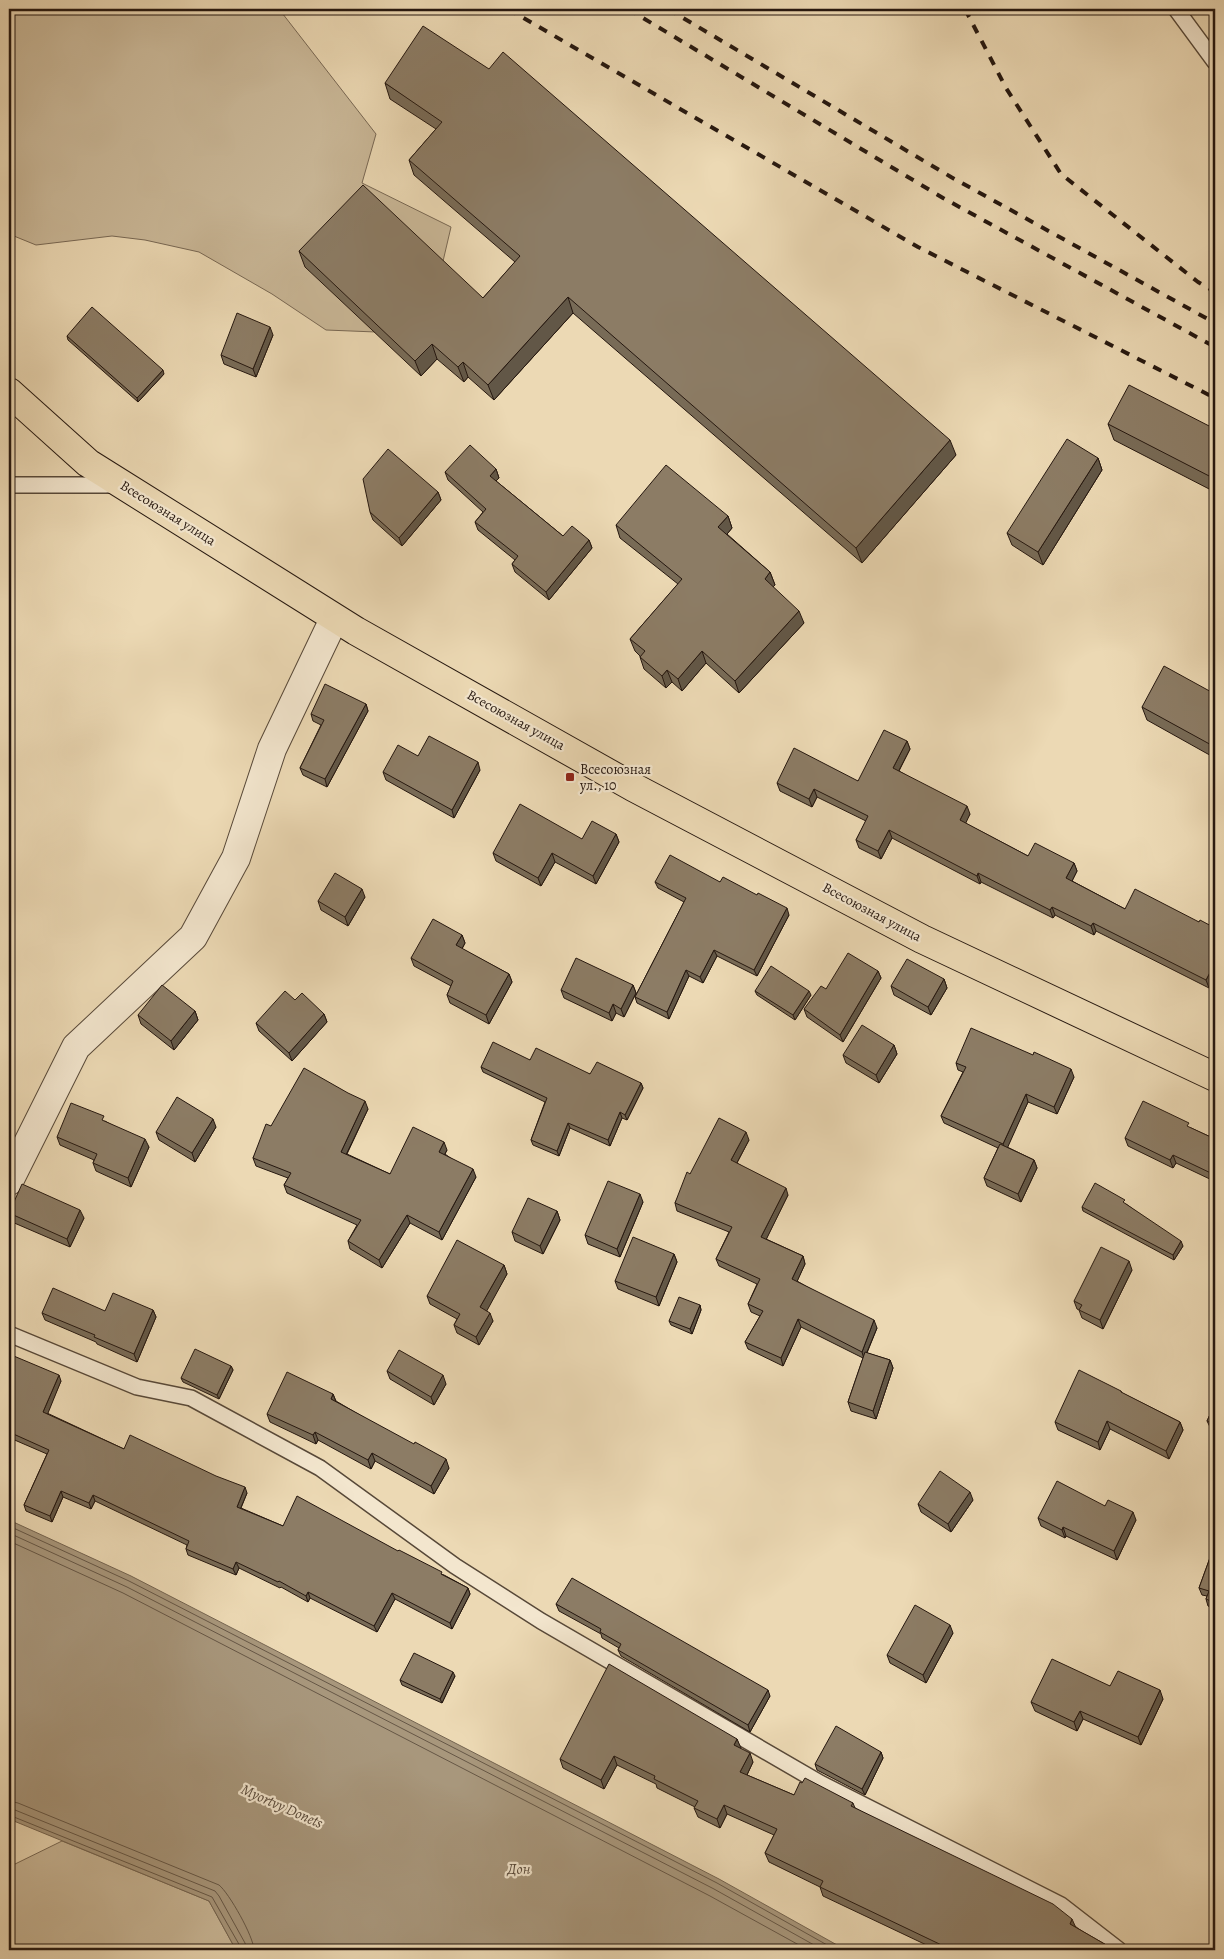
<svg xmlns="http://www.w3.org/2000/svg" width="1224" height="1959" font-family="Alegreya,serif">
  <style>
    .green { fill: #cab898; stroke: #786854 }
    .water { fill: #a8977c; stroke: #746450 }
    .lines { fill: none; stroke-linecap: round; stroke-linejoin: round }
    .shore { stroke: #665746; stroke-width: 1 }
    .service-casing { stroke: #574838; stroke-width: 18 }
    .minor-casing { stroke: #574838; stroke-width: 30 }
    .trunk-casing { stroke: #25170f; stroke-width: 30 }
    .service { stroke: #f3e6ce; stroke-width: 15 }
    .minor { stroke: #f3e6ce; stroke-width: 28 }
    .trunk { stroke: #ecd9b4; stroke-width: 28 }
    .rail { stroke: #25170f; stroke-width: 4; stroke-dasharray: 9 9; stroke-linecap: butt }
    .wall { fill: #786b57; stroke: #25170f }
    .shaded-wall { fill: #625747; stroke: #25170f }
    .building { fill: #8c7c65; stroke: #25170f }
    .poi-dot { fill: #8f2418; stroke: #f3e6ce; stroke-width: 2 }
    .labels { text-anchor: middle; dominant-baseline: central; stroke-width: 4.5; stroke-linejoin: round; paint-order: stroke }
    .street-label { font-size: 14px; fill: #25170f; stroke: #f3e6ce }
    .poi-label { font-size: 14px; fill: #25170f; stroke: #f3e6ce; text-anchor: start }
    .water-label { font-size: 15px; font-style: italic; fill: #594a3b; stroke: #f3e6ce }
  </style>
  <rect width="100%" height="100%" fill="#ecd9b4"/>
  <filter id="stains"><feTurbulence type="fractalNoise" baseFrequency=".004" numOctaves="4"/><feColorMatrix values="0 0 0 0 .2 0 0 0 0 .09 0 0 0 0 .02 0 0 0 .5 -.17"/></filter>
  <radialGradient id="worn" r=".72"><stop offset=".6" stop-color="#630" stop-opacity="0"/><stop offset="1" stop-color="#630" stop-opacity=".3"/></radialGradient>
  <path class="green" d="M9,9h270l97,125 -14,49 89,44 -25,107 -100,-4 -54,-36 -73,-42 -54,-12 -33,-4 -76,9 -27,-11z
    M62,1841l147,60 27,49h-227v-83z"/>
  <path class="water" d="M9,1520l122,56 588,303 127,71h-610l-27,-49 -200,-82z"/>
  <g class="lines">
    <path class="shore" d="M9,1526l120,55 588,302 119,67
      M9,1533l118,54 587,302 109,61
      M9,1541l114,52 587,303 98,54
      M9,1801l9,2 201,82c10,8 35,52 35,65
      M9,1809l6,1 200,81 4,5 26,47 2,7
      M9,1815l203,82 28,49v4"/>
    <defs>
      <path id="service" d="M1176,9l39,53
        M9,485h108
        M9,1334l128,53 54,11 129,70 135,98 86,55 279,162 241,122 58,45"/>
      <path id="minor" d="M9,1181l67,-134 117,-110 43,-79 36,-109 62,-130"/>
      <path id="trunk" d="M9,392l79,71 268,168 277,156 289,152 293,138"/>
    </defs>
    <use href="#service" class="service-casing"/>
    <use href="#minor" class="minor-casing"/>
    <use href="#trunk" class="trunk-casing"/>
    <use href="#service" class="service"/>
    <use href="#minor" class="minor"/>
    <use href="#trunk" class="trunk"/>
    <path class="rail" d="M508,9l410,238 297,151
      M628,9l315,189 272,149
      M668,9l283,168 264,146
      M965,9l41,79 55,86 137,108 17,10"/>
  </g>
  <path class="wall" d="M385,83l571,372 -94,108 -289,-250 -79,87 -26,-23 -4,5 -27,-23 -16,17 -116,-109 -6,-16 184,47 32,-36 -101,-87 -5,-15 27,-31 -46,-30z
    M273,335l-17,42 -32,-13 -3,-9z
    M67,336l97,38 -26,28 -70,-62z
    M1108,424l107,5v63l-101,-52z
    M1098,458l4,12 -59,95 -31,-20 -5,-12z
    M496,469l3,9 -3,3 67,55 26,4 3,8 -43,52 -34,-28 -3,-8 3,-4 -37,-30 -3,-8 8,-10 -35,-32 -3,-8z
    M438,492l3,8 -39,46 -29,-26 -3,-8z
    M728,516l4,12 -5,6 43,38 5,13 -2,2 31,36 -65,70 -33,-30 -24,28 -10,-9 -6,6 -22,-19 -4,-12v-1l-5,-5 -5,-12 48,-55 -58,-46 -4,-13z
    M1215,694v64l-68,-38 -5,-13z
    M366,704l2,7 -41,76 -24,-12 -3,-7 21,-43 -8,-4 -2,-7z
    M907,741l3,8 -11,22 71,43 -5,9 63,33 46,7 3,8 -5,10 53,28 74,13 16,6v49l-6,11 -113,-57 -2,4 -39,-20 -2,3 -72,-36 -1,2 -88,-46 -11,21 -22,-11 -3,-8 10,-19 -49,-24 -5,10 -32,-16 -3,-8 81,-2z
    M418,756l62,14 -26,48 -68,-38 -3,-8z
    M616,834l3,8 -23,42 -41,-22 -14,24 -45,-25 -3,-8z
    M655,882h65l69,33 -32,61 -40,-20 -14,27 -14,-7 -20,43 -32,-16 -2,-6 49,-95 -26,-14z
    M365,897l-17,29 -27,-16 -3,-9z
    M462,935l3,8 -3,6 47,25 3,8 -23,42 -39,-21 -3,-8 4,-9 -37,-20 -3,-8z
    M878,971l3,7 -38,64 -36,-25 -3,-8 22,-20z
    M944,979l3,9 -16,27 -37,-20 -3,-9z
    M633,985l3,8 -12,24 -8,-4 -4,8 -48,-23 -3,-8z
    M755,991l56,4 -16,25 -38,-25z
    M295,1000l29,14 3,8 -35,39 -33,-30 -3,-8z
    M195,1011l3,9 -24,30 -33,-26 -3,-9z
    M894,1045l3,9 -18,29 -33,-20 -3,-8z
    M530,1060l60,14 51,9 2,5 -16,32 -5,-2 -12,28 -40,-18 -11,28 -26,-11 -2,-5 14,-38 -62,-30 -2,-5z
    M956,1063l118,14 -17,37 -29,-12 -21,45 27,13 3,8 -16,34 -34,-16 -3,-8 14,-30 -54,-25 -3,-7 22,-44 -5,-2z
    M368,1109l-21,45 43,20 57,-24 -2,4 31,23 -34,63 -32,-17 -28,45 -32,-19 -2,-8 9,-16 -70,-32 -3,-8 4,-7 -32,-12 -3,-8 18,-32z
    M105,1121l44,26 -18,40 -35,-16 -3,-8 1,-3 -34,-15 -3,-8z
    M216,1127l-21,35 -36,-22 -3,-8z
    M1191,1128l24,11v45l-1,-3 -38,-18 -3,5 -45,-22 -3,-8z
    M749,1140l-12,23 51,32 -22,44 37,17 2,8 -8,17 80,47 -10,25 23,7 3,8 -17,51 -25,-8 -3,-9 15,-44 -62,-31 -18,39 -35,-17 -3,-7 15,-26 -9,-4 -3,-8 9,-20 -38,-18 -3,-7 13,-27 -52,-21 -2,-8 15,-29z
    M643,1202l-23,55 -32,-13 -3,-9z
    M1126,1204l57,42 -9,14 -91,-49 -1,-4z
    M557,1211l3,9 -17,34 -28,-13 -3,-9z
    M9,1213l75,5 -14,29 -58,-25z
    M674,1254l3,8 -18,44 -41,-17 -3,-8z
    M504,1265l3,9 -21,37 7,10 -14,24 -22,-12 -3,-8 3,-6 -27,-15 -3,-8z
    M1132,1270l-29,59 -21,-11 -3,-8 -2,-1 -3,-8z
    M700,1305l1,5 -9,24 -21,-9 -2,-4z
    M153,1310l3,7 -19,45 -40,-18 -1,-2 -51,-22 -3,-7z
    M9,1354l52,27 -14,32 77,36 123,44 -6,15 42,18 161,49 24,13 2,6 -18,35 -57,-30 -18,33 -67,-34 -2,4 -27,-15 -1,1 -41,-20 -3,7 -48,-20 -2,-6 1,-4 -92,-44 -4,8 -28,-12 -11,25 -26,-11 -2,-6 23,-51 -37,-16 -1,2z
    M231,1366l2,4 -14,29 -36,-17 -2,-4z
    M387,1371l59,13 -12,21 -44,-26z
    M1121,1391l1,2 58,29 3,8 -14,29 -59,-30 -10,21 -42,-20 -3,-8z
    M333,1394l3,7 113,67 -15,26 -59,-33 -4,8 -53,-29 -2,4 -46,-22 -3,-8z
    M1215,1404v26l-5,-3 -3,-6z
    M973,1500l-22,32 -30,-20 -3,-8z
    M1105,1506l31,14 -19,40 -51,-24 -1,2 -24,-12 -3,-8z
    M1215,1544v65l-7,-3 -2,-7 1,-3 -5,-1 -3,-7z
    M556,1604l214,92 -20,36 -129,-76 -3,-6 1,-2 -17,-10 -1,-4 -42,-23z
    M953,1633l-27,50 -36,-20 -3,-8z
    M455,1676l-13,27 -40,-18 -2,-5z
    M1110,1686l53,13 -22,46 -58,-26 -6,12 -42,-20 -4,-9z
    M737,1739l3,9 13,14 -6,13 47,20 59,8 2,5 220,119 40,23h-178l-114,-54 -3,-9 -51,-25 -4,-9 9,-18 -47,-21 -7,14 -22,-11 -4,-9 1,-1 -38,-19 -1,-4 -39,-19 -13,24 -41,-21 -3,-9z
    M881,1752l2,6 -18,37 -48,-25 -2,-6z"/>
  <path class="shaded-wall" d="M568,297l5,16 -79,87 -6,-15z
    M270,327l3,8 -17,42 -3,-8z
    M432,344l5,15 -16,17 -6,-15z
    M463,362l5,15 -4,5 -6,-15z
    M163,370l1,4 -26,28 -1,-4z
    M950,440l6,15 -94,108 -6,-15z
    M1098,458l4,12 -59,95 -5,-13z
    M496,469l3,9 -6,6 -3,-8z
    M438,492l3,8 -39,46 -3,-8z
    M728,516l4,12 -9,11 -5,-12z
    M589,540l3,8 -43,52 -3,-8z
    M770,572l5,13 -6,6 -4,-12z
    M799,611l5,12 -65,70 -4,-12z
    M702,651l4,12 -24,28 -4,-12z
    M667,670l5,12 -6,6 -4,-12z
    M366,704l2,7 -41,76 -2,-8z
    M907,741l3,8 -14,27 -3,-8z
    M478,762l2,8 -26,48 -2,-8z
    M814,789l3,8 -5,10 -3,-8z
    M967,806l3,8 -7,15 -3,-9z
    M889,830l3,8 -11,21 -3,-8z
    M616,834l3,8 -23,42 -3,-8z
    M552,853l3,9 -14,24 -3,-8z
    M1074,863l3,8 -8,16 -3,-9z
    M978,873l3,9 -1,2 -3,-8z
    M362,889l3,8 -17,29 -3,-9z
    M1052,907l3,8 -2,3 -3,-8z
    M787,908l2,7 -32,61 -3,-6z
    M1093,923l3,8 -2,4 -3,-9z
    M462,935l3,8 -6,11 -3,-9z
    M714,950l3,6 -14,27 -3,-6z
    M1215,963v14l-6,11 -3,-8z
    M686,970l3,6 -20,43 -2,-7z
    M878,971l3,7 -38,64 -3,-7z
    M509,974l3,8 -23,42 -3,-9z
    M944,979l3,9 -16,27 -3,-8z
    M633,985l3,8 -12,24 -3,-8z
    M809,991l2,4 -16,25 -2,-5z
    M613,1004l3,9 -4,8 -3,-8z
    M195,1011l3,9 -24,30 -3,-9z
    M324,1014l3,8 -35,39 -3,-8z
    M894,1045l3,9 -18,29 -3,-8z
    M1071,1069l3,8 -17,37 -3,-7z
    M641,1083l2,5 -16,32 -2,-5z
    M1026,1094l2,8 -22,49 -3,-7z
    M365,1101l3,8 -24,50 -3,-7z
    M620,1112l2,6 -12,28 -2,-6z
    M213,1119l3,8 -21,35 -3,-9z
    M568,1123l2,5 -11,28 -2,-5z
    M746,1132l3,8 -15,28 -3,-8z
    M145,1139l4,8 -18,40 -3,-9z
    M444,1142l3,8 -5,9 -3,-7z
    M1173,1155l3,8 -3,5 -3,-8z
    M1034,1160l3,8 -16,34 -3,-8z
    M473,1169l3,8 -34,63 -3,-8z
    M786,1188l2,7 -24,49 -3,-7z
    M640,1194l3,8 -23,55 -3,-8z
    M80,1210l4,8 -14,29 -3,-8z
    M557,1211l3,9 -17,34 -3,-8z
    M407,1215l3,8 -28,45 -3,-8z
    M1181,1241l2,5 -9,14 -1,-5z
    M674,1254l3,8 -18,44 -3,-9z
    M803,1256l2,8 -10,22 -3,-7z
    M1129,1261l3,9 -29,59 -3,-9z
    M504,1265l3,9 -23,42 -4,-9z
    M700,1305l1,5 -9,24 -2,-5z
    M153,1310l3,7 -19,45 -3,-8z
    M490,1313l3,8 -14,24 -3,-8z
    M798,1319l3,8 -18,39 -2,-8z
    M874,1320l3,8 -13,31 -2,-7z
    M890,1360l3,8 -17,51 -3,-8z
    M231,1366l2,4 -14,29 -2,-4z
    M59,1375l2,6 -15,37 -3,-6z
    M443,1375l3,9 -12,21 -3,-8z
    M333,1394l3,8 -5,-3z
    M1107,1421l3,8 -10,21 -2,-8z
    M1180,1422l3,8 -14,29 -3,-8z
    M315,1432l3,8 -2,4 -3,-9z
    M372,1453l3,8 -4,8 -3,-9z
    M446,1459l3,9 -15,26 -3,-8z
    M245,1487l2,6 -8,19 -2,-5z
    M61,1491l2,6 -11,25 -2,-6z
    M970,1492l3,8 -22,32 -3,-8z
    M93,1495l2,6 -4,8 -2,-6z
    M1133,1512l3,8 -19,40 -3,-9z
    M1063,1527l3,9 -1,2 -3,-8z
    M236,1562l3,6 -3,7 -3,-6z
    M468,1588l2,6 -18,35 -2,-6z
    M308,1592l2,6 -2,4 -2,-6z
    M392,1593l3,6 -18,33 -3,-6z
    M950,1625l3,8 -27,50 -3,-8z
    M453,1672l2,4 -13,27 -2,-4z
    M768,1690l2,6 -20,36 -2,-7z
    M1160,1690l3,9 -22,46 -3,-8z
    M1080,1711l3,8 -6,12 -3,-9z
    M737,1739l4,9 -4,6 -3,-9z
    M881,1752l2,6 -18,37 -3,-6z
    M750,1753l3,9 -9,19 -4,-9z
    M614,1756l3,9 -13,24 -3,-9z
    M724,1805l3,9 -7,14 -3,-9z
    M1072,1919l4,9 -6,-4z"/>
  <path class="building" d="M423,26l66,43 14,-17 447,388 -94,108 -288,-251 -80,88 -25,-23 -5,5 -26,-23 -17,17 -116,-110 64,-66 120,113 37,-42 -111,-96 33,-38 -57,-39z
    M92,307l71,63 -26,28 -70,-62z
    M237,313l33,14 -17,42 -32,-14z
    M1129,385l86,44v50l-107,-55z
    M1067,439l31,19 -60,94 -31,-19z
    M470,445l26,24 -6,7 73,60 9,-10 17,14 -43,52 -34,-28 6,-8 -43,-34 11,-13 -41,-37z
    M388,449l50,43 -39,46 -29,-26 -7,-33z
    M666,465l62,51 -10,11 52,45 -5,7 34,32 -64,70 -33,-30 -24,28 -11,-9 -5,6 -22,-19 5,-6 -15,-12 52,-60 -66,-54z
    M1164,666l51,28v53l-73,-40z
    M325,684l41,20 -41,75 -25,-11 24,-48 -13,-6z
    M884,730l23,11 -14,27 74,38 -7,14 68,36 7,-13 39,20 -8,15 59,31 10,-20 64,33 1,-2 15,8v35l-9,17 -113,-57 -2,3 -39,-19 -2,3 -72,-37 -1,3 -88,-46 -11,21 -22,-11 12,-24 -54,-27 -5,10 -32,-16 17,-35 64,33z
    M429,736l49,26 -26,48 -69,-38 15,-27 20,11z
    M520,804l62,35 10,-18 24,13 -23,42 -41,-23 -14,25 -45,-25z
    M670,855l50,27 3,-5 34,18 1,-2 29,15 -33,62 -40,-20 -14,27 -14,-7 -19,42 -32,-15 51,-99 -31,-16z
    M335,873l27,16 -17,28 -27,-16z
    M433,919l29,16 -6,10 53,29 -23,41 -39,-20 6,-14 -42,-23z
    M848,953l30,18 -38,64 -36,-26 17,-23 5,3z
    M576,958l57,27 -12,24 -8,-5 -4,9 -48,-23z
    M907,959l37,20 -16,28 -37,-21z
    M771,966l38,25 -16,24 -38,-24z
    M162,985l33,26 -24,30 -33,-26z
    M285,991l10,9 7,-7 22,21 -35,39 -33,-30z
    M862,1025l32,20 -18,30 -33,-20z
    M971,1028l62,27 1,-3 37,17 -17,38 -28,-13 -23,50 -62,-28 25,-49 -10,-4z
    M493,1042l37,18 6,-12 54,26 7,-12 44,21 -16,32 -5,-3 -12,28 -40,-17 -11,28 -26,-11 16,-42 -66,-31z
    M304,1068l44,25 17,8 -24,51 49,22 23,-47 31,15 -5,10 34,17 -34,63 -32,-17 -28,45 -31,-19 13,-21 -77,-35 7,-12 -38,-15 13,-34 5,2z
    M177,1097l36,22 -21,34 -36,-21z
    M1143,1101l46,22 -2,3 28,13v36l-42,-20 -3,5 -45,-22z
    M71,1103l33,13 -2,4 43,19 -17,39 -35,-15 4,-9 -40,-17z
    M719,1118l27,14 -15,28 55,28 -25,49 42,19 -11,23 82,41 -12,32 -64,-33 -17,39 -36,-16 18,-31 -15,-7 12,-25 -44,-20 16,-32 -57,-24 12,-31 3,2z
    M1000,1144l34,16 -16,34 -34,-16z
    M608,1181l32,13 -23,55 -32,-14z
    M1095,1183l30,17 -2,2 58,39 -8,14 -91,-48z
    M22,1184l58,26 -13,29 -58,-26z
    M528,1198l29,13 -17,35 -28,-14z
    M633,1237l41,17 -18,43 -41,-16z
    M457,1240l47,25 -24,42 10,6 -14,24 -22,-12 6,-11 -33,-18z
    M1101,1247l28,14 -29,59 -21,-10 3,-5 -8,-4z
    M53,1288l52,23 8,-18 40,17 -19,44 -40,-17 1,-2 -53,-22z
    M679,1297l21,8 -10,24 -21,-8z
    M195,1349l36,17 -14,29 -36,-17z
    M399,1350l44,25 -12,22 -44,-26z
    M865,1352l25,8 -17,51 -25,-9z
    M9,1354l50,21 -16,37 81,37 6,-14 86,41 29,11 -8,20 46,19 14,-30 101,55 1,-1 43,22 -1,2 27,14 -18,35 -58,-30 -18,33 -66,-34 -2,4 -27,-15 -1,1 -42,-20 -3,7 -47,-20 3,-8 -96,-46 -4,8 -28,-12 -11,25 -26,-11 25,-55 -40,-18z
    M1079,1370l42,21v1l59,30 -14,29 -59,-30 -9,21 -43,-20z
    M287,1372l46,22 -2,5 83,45 1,-2 31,17 -15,27 -59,-33 -4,7 -53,-28 -2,3 -46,-21z
    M1215,1404v21l-8,-4z
    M940,1471l30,21 -22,32 -30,-20z
    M1057,1481l48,25 3,-6 25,12 -19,39 -51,-24 -1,3 -24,-12z
    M1215,1544v59l-9,-4 3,-8 -10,-3z
    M572,1578l196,112 -20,35 -130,-75 3,-6 -21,-12 1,-3 -45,-25z
    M915,1605l35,20 -27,50 -36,-20z
    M414,1653l39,19 -13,27 -40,-19z
    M1052,1659l58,27 8,-15 42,19 -22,47 -58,-26 -6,11 -43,-20z
    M609,1664l128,75 -3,6 16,8 -10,19 54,23 6,-13 2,1 3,-5 48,25 -2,3 202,98 19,15 -2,5 45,26h-163l-132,-63 3,-6 -58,-28 12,-24 -53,-24 -7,14 -23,-11 4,-7 -44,-22 1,-3 -41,-20 -13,24 -41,-21z
    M836,1726l45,26 -19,37 -47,-25z
    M1174,1946l7,4h-10z"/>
  <rect class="poi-dot" x="565" y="772" width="10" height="10" rx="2.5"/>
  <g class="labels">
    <g class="street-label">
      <text transform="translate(168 513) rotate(32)">Всесоюзная улица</text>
      <text transform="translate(516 720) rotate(29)">Всесоюзная улица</text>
      <text transform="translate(872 912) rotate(28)">Всесоюзная улица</text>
    </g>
    <g class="poi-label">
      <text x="580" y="769">Всесоюзная<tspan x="580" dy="16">ул., 10</tspan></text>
    </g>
    <g class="water-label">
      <text transform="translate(282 1806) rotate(24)">Myortvy Donets</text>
      <text x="519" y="1869">Дон</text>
    </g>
  </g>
  <rect width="1224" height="1959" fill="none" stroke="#ecd9b4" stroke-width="30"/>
  <rect x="10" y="10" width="1204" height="1939" fill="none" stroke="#25170f" stroke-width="2.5"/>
  <rect x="15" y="15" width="1194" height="1929" fill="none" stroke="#25170f"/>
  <rect width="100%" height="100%" filter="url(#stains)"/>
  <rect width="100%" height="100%" fill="url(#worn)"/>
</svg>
